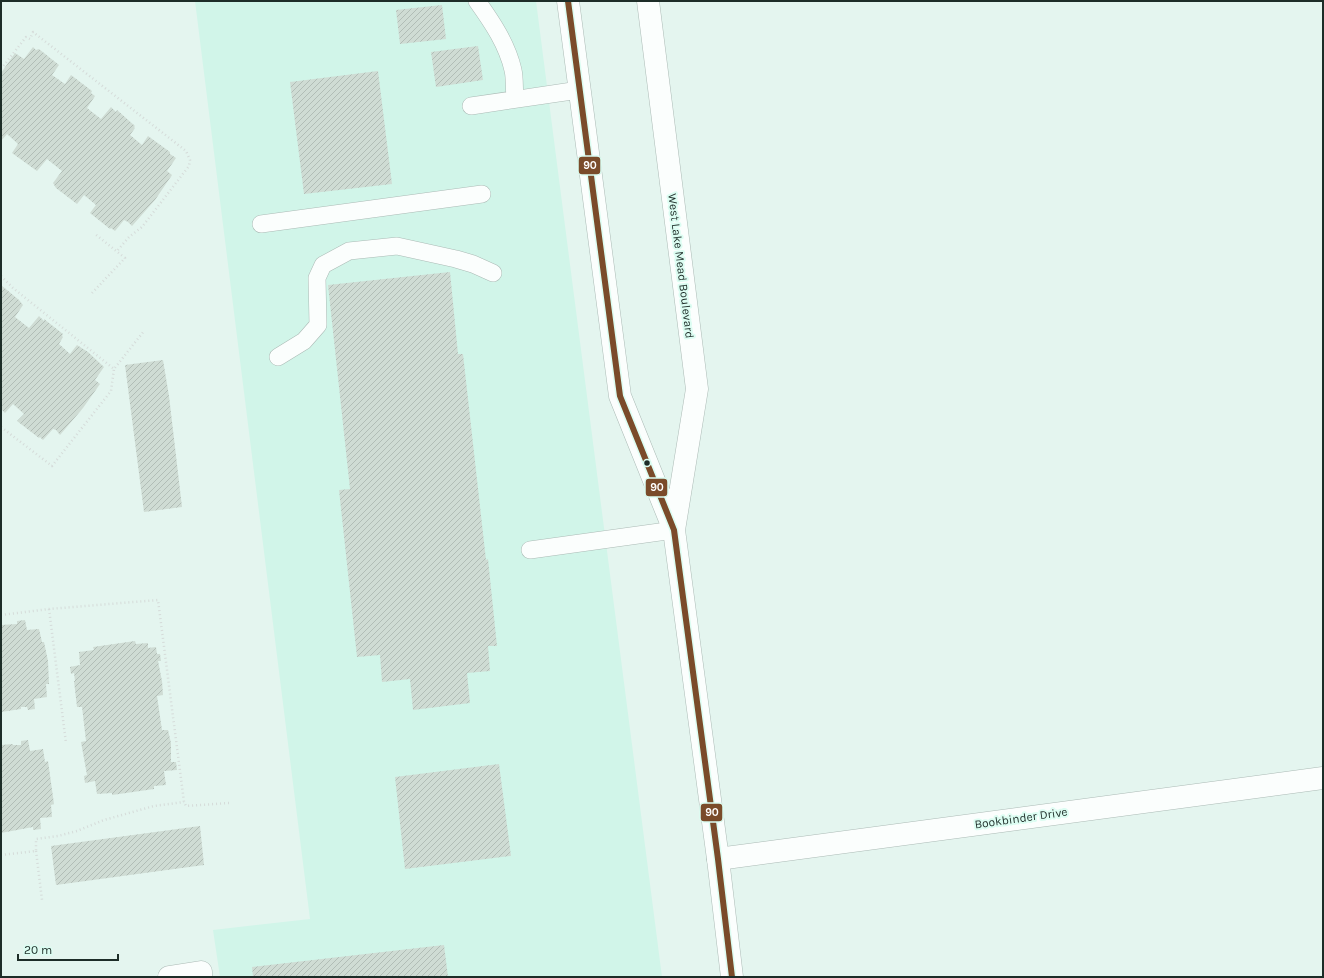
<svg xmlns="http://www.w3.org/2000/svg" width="1324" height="978" font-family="Karla,sans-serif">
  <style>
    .built { fill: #d1f5e9 }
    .building { fill: url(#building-hatch) }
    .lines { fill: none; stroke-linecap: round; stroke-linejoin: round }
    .service-casing { stroke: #abbab5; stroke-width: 18 }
    .minor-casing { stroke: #abbab5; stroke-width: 23 }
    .primary-casing { stroke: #abbab5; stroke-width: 23 }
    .path { stroke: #d5dbd9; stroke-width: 2.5; stroke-dasharray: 1 3; stroke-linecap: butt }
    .service { stroke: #fbfefd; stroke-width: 17 }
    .minor { stroke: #fbfefd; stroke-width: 22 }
    .primary { stroke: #fbfefd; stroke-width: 22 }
    .bus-1-casing { stroke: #dcfdf2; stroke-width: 9 }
    .bus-1 { stroke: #7a4b2a; stroke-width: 6 }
    .bus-dot { fill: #1d2d28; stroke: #dcfdf2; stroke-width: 1.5 }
    .labels { text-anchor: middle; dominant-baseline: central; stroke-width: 4; stroke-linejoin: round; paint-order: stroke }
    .street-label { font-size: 12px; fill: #1d2d28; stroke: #dcfdf2 }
    .line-badge { stroke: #dcfdf2; stroke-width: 1.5 }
    .badge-label { font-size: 11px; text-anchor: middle; font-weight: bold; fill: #fff }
  </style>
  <defs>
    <pattern id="building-hatch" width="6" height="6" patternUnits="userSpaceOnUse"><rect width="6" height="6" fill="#cfdcd4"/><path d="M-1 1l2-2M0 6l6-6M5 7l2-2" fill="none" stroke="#b1bdb6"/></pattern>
  </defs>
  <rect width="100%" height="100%" fill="#e4f5ef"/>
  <path class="built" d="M195,1h341l126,976h-442l-7,-47 97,-11z"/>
  <path class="building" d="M442,5l4,34 -46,5 -4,-34z
    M478,46l5,34 -47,7 -5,-35z
    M33,47l3,3 3,-1 20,16 -7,10 13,9 6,-9 21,16 -1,2 4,3 -8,12 14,11 10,-12 5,5 1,-2 18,16 -1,1 1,1 -5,7 12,10 6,-9 22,16v2l6,4 -9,13 5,4 -17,25 -23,26 -4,-4 -4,-2 -9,11 -4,-3 -1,1 -20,-16 6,-8 -12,-10 -7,9 -21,-16 -3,-5 9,-12 -15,-12 -10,12 -25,-18 6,-9 -11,-10 -6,7v-68l14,-20 9,6z
    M378,71l14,113 -88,10 -14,-112z
    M450,272l8,82h5l23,206 2,-1 9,87h-9l2,25 -23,2 3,30 -57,7 -3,-31 -28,3 -2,-27 -23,2 -18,-167 11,-1 -22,-204z
    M1,285l18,15 4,5 -8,12 14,11 10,-12 5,5v-2l19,15 -1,2 1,1 -4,7 11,10 7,-9 11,7 16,15 -9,13 5,4 -17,24 -23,27 -4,-5 -3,-1 -10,11 -3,-3 -1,1 -22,-17 7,-7 -11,-10 -8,9 -4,-4z
    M163,360l6,36 13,111 -38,5 -19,-147z
    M25,620l2,10 12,-1 3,13h2l4,19 1,23h-3l1,13 -13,2 1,10 -7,1 -1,-3h-6v2l-20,3v-87l16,-1v-3z
    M135,641l1,3 12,-1v5l8,-1 1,7h3l1,7h-3l4,20 1,14 -6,1 5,34h6l3,13v19h5l1,8 -13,1 2,14 -12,1v3l-42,6v-2l-15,1 -2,-13 -10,2 -1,-7 3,-1 -6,-33 5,-1 -4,-34h-5l-3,-26h1l-1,-8 -3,1 -1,-7 10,-2 -1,-13 15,-2 -1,-3z
    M28,740l2,11 13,-2 2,13 3,-1 6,43 -3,1 1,12 -12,1 1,11 -8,1v-3l-32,6v-88l12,-1v1h8v-4z
    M499,764l12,92 -106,13 -10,-92z
    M200,826l4,39 -148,20 -5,-39z
    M444,945l4,32h-195l-1,-10z"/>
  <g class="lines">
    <defs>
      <path id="service" d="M477,1c15,21 30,43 36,69 2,9 1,19 2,29
        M471,106l108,-16
        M261,224l221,-30
        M278,357l26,-16 14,-16 -1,-47 6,-13 26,-14 48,-5 59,13 17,5 20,9
        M530,550l144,-20"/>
      <path id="minor" d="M718,859l605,-81
        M169,977l32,-5v5"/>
      <path id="primary" d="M568,1l52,395 54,134 44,329 14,118
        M648,1l49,388 -23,141"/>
    </defs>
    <use href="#service" class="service-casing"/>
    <use href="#minor" class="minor-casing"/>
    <use href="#primary" class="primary-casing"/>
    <path class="path" d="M1,69l25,-32 4,2 3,-7 153,119 4,9 -1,6 -47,61 -13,10 -12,14
      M1,276l12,12 101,81 30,-38
      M92,293l33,-35 -30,-24
      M1,427l51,39 59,-75 3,-22
      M49,609l17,134
      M1,615l48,-6 109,-9 26,202 2,4 43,-3
      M36,851l6,49
      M1,855l35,-4v-12l22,-3 19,-5 27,-11 50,-14 30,-4"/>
    <use href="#service" class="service"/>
    <use href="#minor" class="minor"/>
    <use href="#primary" class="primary"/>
    <defs>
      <path id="bus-1" d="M568,1l52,395 54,134 44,329 14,118"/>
    </defs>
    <use href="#bus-1" class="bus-1-casing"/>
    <use href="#bus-1" class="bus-1"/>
  </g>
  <circle class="bus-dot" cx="647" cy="463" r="3.5"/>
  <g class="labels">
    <g class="street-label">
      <text transform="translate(681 266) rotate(83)">West Lake Mead Boulevard</text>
      <text transform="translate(1021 818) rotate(-8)">Bookbinder Drive</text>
    </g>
  </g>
  <g class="line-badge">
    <rect x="578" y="156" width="23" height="19" rx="4" fill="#7a4b2a"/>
    <rect x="645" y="478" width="23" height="19" rx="4" fill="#7a4b2a"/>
    <rect x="700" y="803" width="23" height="19" rx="4" fill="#7a4b2a"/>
  </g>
  <g class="badge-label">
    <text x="590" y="169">90</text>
    <text x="657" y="491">90</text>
    <text x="712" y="816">90</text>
  </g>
  <rect width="1324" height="978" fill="none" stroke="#1d2d28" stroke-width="4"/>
  <path d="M18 954v6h100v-6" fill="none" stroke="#1d2d28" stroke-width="2"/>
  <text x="24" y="954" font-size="12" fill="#1d2d28" stroke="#dcfdf2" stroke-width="3" paint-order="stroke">20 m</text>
</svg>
